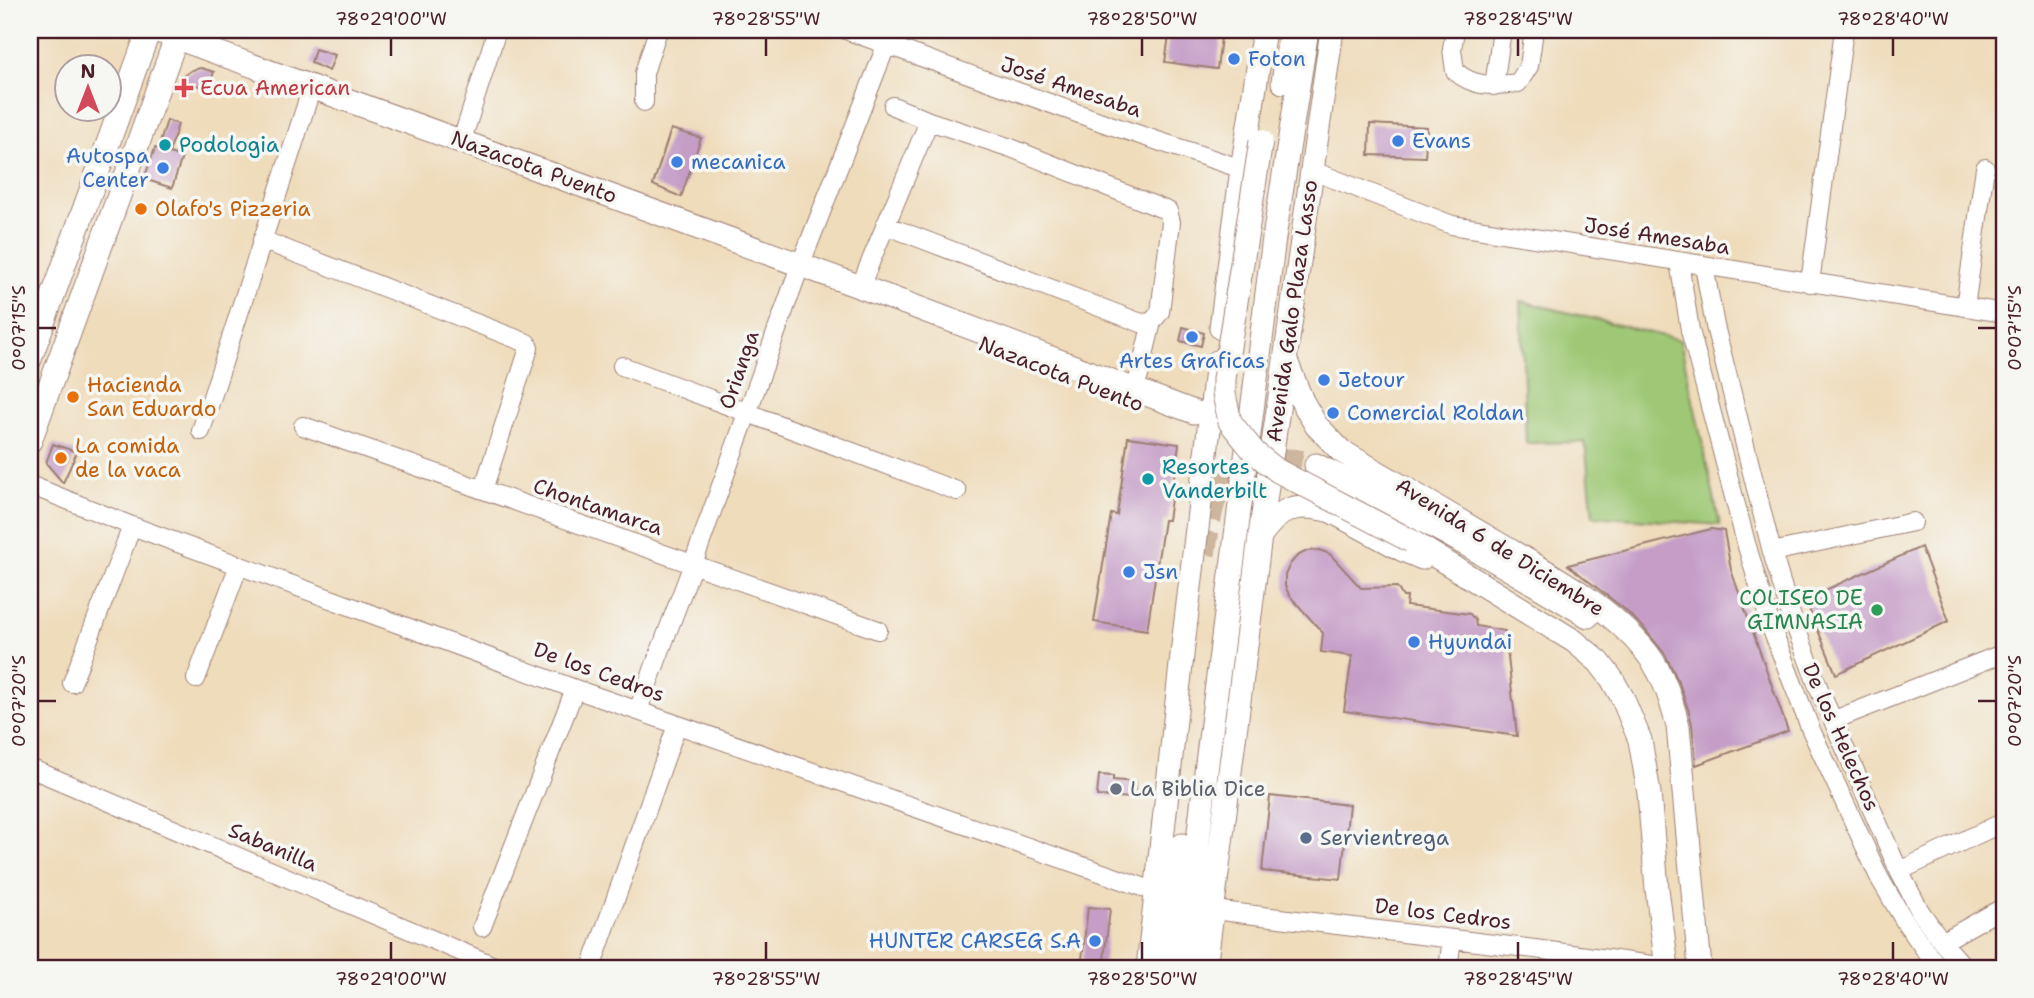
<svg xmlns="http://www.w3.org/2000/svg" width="2034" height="998" font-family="'Shantell Sans',sans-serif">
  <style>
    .green { fill: #9ec875; stroke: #747450; stroke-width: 2 }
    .building { fill: #c59dc7 }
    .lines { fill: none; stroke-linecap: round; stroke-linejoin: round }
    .major-tunnel { stroke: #ceb69e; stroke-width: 23; stroke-dasharray: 23 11; stroke-linecap: butt }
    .minor-casing { stroke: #9c7e73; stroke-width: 20 }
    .major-casing { stroke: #9c7e73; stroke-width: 25 }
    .minor { stroke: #fff; stroke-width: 18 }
    .major { stroke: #fff; stroke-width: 23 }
    .major-bridge-casing { stroke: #9c7e73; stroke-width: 25; stroke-linecap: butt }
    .major-bridge { stroke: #fff; stroke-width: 23 }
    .ticks { fill: none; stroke: #4a1f2b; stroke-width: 2.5 }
    .shop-dot { fill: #3f7fe0; stroke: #f6f6f2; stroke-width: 2.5 }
    .health-dot { fill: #e0444e; stroke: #f6f6f2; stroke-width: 2.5 }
    .culture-dot { fill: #0f9aa8; stroke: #f6f6f2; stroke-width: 2.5 }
    .food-dot { fill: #e8710a; stroke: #f6f6f2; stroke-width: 2.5 }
    .leisure-dot { fill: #2e9e5b; stroke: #f6f6f2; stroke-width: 2.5 }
    .worship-dot { fill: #6b7280; stroke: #f6f6f2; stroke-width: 2.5 }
    .service-dot { fill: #5c6f8a; stroke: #f6f6f2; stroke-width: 2.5 }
    .labels { text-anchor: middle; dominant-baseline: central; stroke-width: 7; stroke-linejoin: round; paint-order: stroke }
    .shop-label { font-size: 21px; fill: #366cbe; stroke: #f6f6f2; text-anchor: start }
    .street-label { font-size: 21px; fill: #4a1f2b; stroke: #f6f6f2 }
    .health-label { font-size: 21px; fill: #be3a42; stroke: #f6f6f2; text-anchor: start }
    .culture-label { font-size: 21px; fill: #0d838f; stroke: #f6f6f2; text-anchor: start }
    .food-label { font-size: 21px; fill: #c56008; stroke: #f6f6f2; text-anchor: start }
    .leisure-label { font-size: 21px; fill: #27864d; stroke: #f6f6f2; text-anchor: end }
    .worship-label { font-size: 21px; fill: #5b616d; stroke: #f6f6f2; text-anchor: start }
    .service-label { font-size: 21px; fill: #4e5e75; stroke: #f6f6f2; text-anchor: start }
    .neatline { fill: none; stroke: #4a1f2b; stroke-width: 2.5 }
    .ticks-label { font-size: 18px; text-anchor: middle; fill: #4a1f2b }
  </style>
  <rect width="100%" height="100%" fill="#f6f6f2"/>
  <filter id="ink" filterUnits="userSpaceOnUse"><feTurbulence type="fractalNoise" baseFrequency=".0143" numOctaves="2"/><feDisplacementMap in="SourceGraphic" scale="14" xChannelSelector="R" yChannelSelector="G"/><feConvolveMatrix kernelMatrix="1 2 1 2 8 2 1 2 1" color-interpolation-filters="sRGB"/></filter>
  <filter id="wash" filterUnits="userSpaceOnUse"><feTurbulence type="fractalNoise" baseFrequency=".00686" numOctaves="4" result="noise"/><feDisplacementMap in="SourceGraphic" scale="28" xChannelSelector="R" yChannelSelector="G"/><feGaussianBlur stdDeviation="1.57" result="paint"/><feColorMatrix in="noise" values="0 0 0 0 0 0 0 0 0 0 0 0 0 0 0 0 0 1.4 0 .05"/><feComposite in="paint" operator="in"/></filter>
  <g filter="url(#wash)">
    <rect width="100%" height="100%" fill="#efdcbb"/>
    <path class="green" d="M1521,301l159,39 40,185 -127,-9 -8,-74 -59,1z"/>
    <g id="blocks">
      <path class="building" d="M1170,30h52l-5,39 -52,-7z
        M315,49l20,6 -6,16 -18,-8z
        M201,68l13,4 -6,17 -29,-10 13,-9z
        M167,120l11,4 -9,29 13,4 -10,31 -28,-9 11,-31 3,1z
        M1370,124l57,3 -2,30 -56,-2z
        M671,129l30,9 -20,59 -28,-12z
        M1183,327l21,6 -3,13 -21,-5z
        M1128,437l51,7 -11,76h-4l-17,110 -53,-8 17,-108 6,1z
        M53,444l24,8 -14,31 -17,-20z
        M1711,529l13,2 7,39 57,161 -92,34 -4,-41 -3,-12 -10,-29 -14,-29 -23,-28 -18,-17 -56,-44z
        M1921,547l28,74 -113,53 -31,-75z
        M1319,550l11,4 31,34 36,-1 6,10h4l-1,9 64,8 5,6 1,6 29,5 12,105 -173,-25 8,-55 -31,-4 2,-19 -34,-38 -4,-9v-11l5,-11 7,-8 10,-5z
        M1099,775l14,1v4l22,2 -1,16 -37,-2z
        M1270,796l79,9 -8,74 -79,-8z
        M1088,907l22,2 -7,59h-22z"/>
    </g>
  </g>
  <g filter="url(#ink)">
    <use href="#blocks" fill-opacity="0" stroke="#9c7e73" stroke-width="2"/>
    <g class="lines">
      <path class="major-tunnel" d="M1204,554c4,-21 7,-56 20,-73 11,-15 48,-20 65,-21 9,0 19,3 27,5"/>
      <defs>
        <path id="minor" d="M846,30l264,95 132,44
          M1455,30l-3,19 3,22c19,17 39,15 63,12l11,-17 5,-36
          M1494,86l8,-56
          M644,102v-29l14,-43
          M929,121l82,27 157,63 3,11 -11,90 -8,10 -13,54
          M462,140l35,-110
          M1311,170l141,55 552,88
          M885,225l256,98 11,-1
          M262,240l265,103 2,5 -46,142
          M1679,262l11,68 56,213 26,87 39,100 69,149 24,41 24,34 12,14
          M1704,266l11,60 57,226 18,60 29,77 80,182 21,40 22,31 23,26
          M1810,283l34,-253
          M860,287l69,-166 -36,-15
          M1965,307l20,-139
          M622,366l335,125
          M303,426l575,204
          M201,431l111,-344
          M30,485l102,41 443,163 582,203
          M1772,552l141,-30
          M196,679l43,-114
          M72,683l60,-157
          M638,710l55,-146 107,-298 86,-220
          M1834,720l170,-67
          M30,768l469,200
          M1899,871l105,-49
          M1213,910l322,39 132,18
          M482,927l93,-238
          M1942,942l62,-35
          M591,968l86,-243
          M1448,968l4,-29"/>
        <path id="major" d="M155,30l758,276 281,106
          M1283,82l8,-52
          M1221,328l21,-159 22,-139
          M30,359l119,-329
          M1286,361l16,40 14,24 25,26c52,30 104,61 156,92 53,31 111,61 150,110 17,22 24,47 31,73l22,242
          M30,441l149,-411
          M1316,465c93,46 184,97 272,151
          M1260,536c20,-29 37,-34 71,-25l72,39 19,8
          M1411,541l163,100 25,21 13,17 10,18 18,43 9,53 8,96 10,79
          M1148,968l36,-331 33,-275
          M1167,968l15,-123
          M1183,968l25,-213 66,-517 33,-208
          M1205,968l55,-432 72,-506"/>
      </defs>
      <use href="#minor" class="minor-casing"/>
      <use href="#major" class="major-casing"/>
      <use href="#minor" class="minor"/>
      <use href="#major" class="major"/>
      <defs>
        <path id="major-bridge" d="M1261,141l-37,238v15l6,28 25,31 23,18 133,70"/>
      </defs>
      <use href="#major-bridge" class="major-bridge-casing"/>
      <use href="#major-bridge" class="major-bridge"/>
    </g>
  </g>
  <path class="ticks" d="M391,38v18M766,38v18M1142,38v18M1518,38v18M1893,38v18M38,328h18M1978,328h18M38,701h18M1978,701h18M391,942v18M766,942v18M1142,942v18M1518,942v18M1893,942v18"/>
  <g class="shop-dot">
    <circle cx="1234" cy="59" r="7"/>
    <circle cx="1398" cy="141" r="7"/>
    <circle cx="677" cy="162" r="7"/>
    <circle cx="163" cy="168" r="7"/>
    <circle cx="1192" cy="337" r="7"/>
    <circle cx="1324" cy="380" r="7"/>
    <circle cx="1333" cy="413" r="7"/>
    <circle cx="1129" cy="572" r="7"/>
    <circle cx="1414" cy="642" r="7"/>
    <circle cx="1095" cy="941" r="7"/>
  </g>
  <path class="health-dot" d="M180.5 77.5h7v7h7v7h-7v7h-7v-7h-7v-7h7z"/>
  <g class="culture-dot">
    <circle cx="165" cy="145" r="7"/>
    <circle cx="1148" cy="479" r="7"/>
  </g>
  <g class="food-dot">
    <circle cx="141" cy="209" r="7"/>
    <circle cx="73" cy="397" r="7"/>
    <circle cx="61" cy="458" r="7"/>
  </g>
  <circle class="leisure-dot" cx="1877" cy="610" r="7"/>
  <circle class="worship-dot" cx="1116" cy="789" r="7"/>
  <circle class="service-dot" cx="1306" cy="838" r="7"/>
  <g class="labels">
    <g class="shop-label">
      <text x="1248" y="59">Foton</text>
      <text x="1412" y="141">Evans</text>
      <text x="149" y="156" text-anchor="end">Autospa<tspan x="149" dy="24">Center</tspan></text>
      <text x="691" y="162">mecanica</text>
      <text x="1192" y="361" text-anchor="middle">Artes Graficas</text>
      <text x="1338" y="380">Jetour</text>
      <text x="1347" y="413">Comercial Roldan</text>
      <text x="1143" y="572">Jsn</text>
      <text x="1428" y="642">Hyundai</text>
      <text x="1081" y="941" text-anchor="end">HUNTER CARSEG S.A</text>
    </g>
    <g class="street-label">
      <text transform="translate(1071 87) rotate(19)">José Amesaba</text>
      <text transform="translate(534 167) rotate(20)">Nazacota Puento</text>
      <text transform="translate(1657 236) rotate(9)">José Amesaba</text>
      <text transform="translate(1292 311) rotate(-82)">Avenida Galo Plaza Lasso</text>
      <text transform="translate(739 370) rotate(-71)">Orianga</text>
      <text transform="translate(1061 374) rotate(21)">Nazacota Puento</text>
      <text transform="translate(598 507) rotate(19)">Chontamarca</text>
      <text transform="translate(1500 547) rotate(32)">Avenida 6 de Diciembre</text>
      <text transform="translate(599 672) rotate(20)">De los Cedros</text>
      <text transform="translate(1841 737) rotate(66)">De los Helechos</text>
      <text transform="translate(273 847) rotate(23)">Sabanilla</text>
      <text transform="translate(1443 914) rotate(7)">De los Cedros</text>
    </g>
    <g class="health-label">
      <text x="200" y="88">Ecua American</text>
    </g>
    <g class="culture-label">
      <text x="179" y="145">Podologia</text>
      <text x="1162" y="467">Resortes<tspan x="1162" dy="24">Vanderbilt</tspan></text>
    </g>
    <g class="food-label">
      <text x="155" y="209">Olafo's Pizzeria</text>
      <text x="87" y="385">Hacienda<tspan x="87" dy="24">San Eduardo</tspan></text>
      <text x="75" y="446">La comida<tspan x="75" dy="24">de la vaca</tspan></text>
    </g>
    <g class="leisure-label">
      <text x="1863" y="598">COLISEO DE<tspan x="1863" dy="24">GIMNASIA</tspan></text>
    </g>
    <g class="worship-label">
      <text x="1130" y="789">La Biblia Dice</text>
    </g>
    <g class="service-label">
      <text x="1320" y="838">Servientrega</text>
    </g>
  </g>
  <rect width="2034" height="998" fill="none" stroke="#f6f6f2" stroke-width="77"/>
  <g transform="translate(88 88)"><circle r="33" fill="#f6f6f2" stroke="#b1a0a2" stroke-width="2"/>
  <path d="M0-5L12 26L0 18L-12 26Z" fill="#d1495b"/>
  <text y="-10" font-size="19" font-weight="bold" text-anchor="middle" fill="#4a1f2b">N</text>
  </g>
  <rect x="38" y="38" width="1958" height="922" class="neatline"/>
  <g class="ticks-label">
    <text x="391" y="25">78°29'00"W</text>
    <text x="766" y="25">78°28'55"W</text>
    <text x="1142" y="25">78°28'50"W</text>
    <text x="1518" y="25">78°28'45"W</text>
    <text x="1893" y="25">78°28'40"W</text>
    <text transform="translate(19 328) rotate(-90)" y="6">0°07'15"S</text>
    <text transform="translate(2015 328) rotate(-90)" y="6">0°07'15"S</text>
    <text transform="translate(19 701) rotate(-90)" y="6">0°07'20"S</text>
    <text transform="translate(2015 701) rotate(-90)" y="6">0°07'20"S</text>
    <text x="391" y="985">78°29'00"W</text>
    <text x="766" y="985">78°28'55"W</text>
    <text x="1142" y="985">78°28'50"W</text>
    <text x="1518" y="985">78°28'45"W</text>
    <text x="1893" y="985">78°28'40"W</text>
  </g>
</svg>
